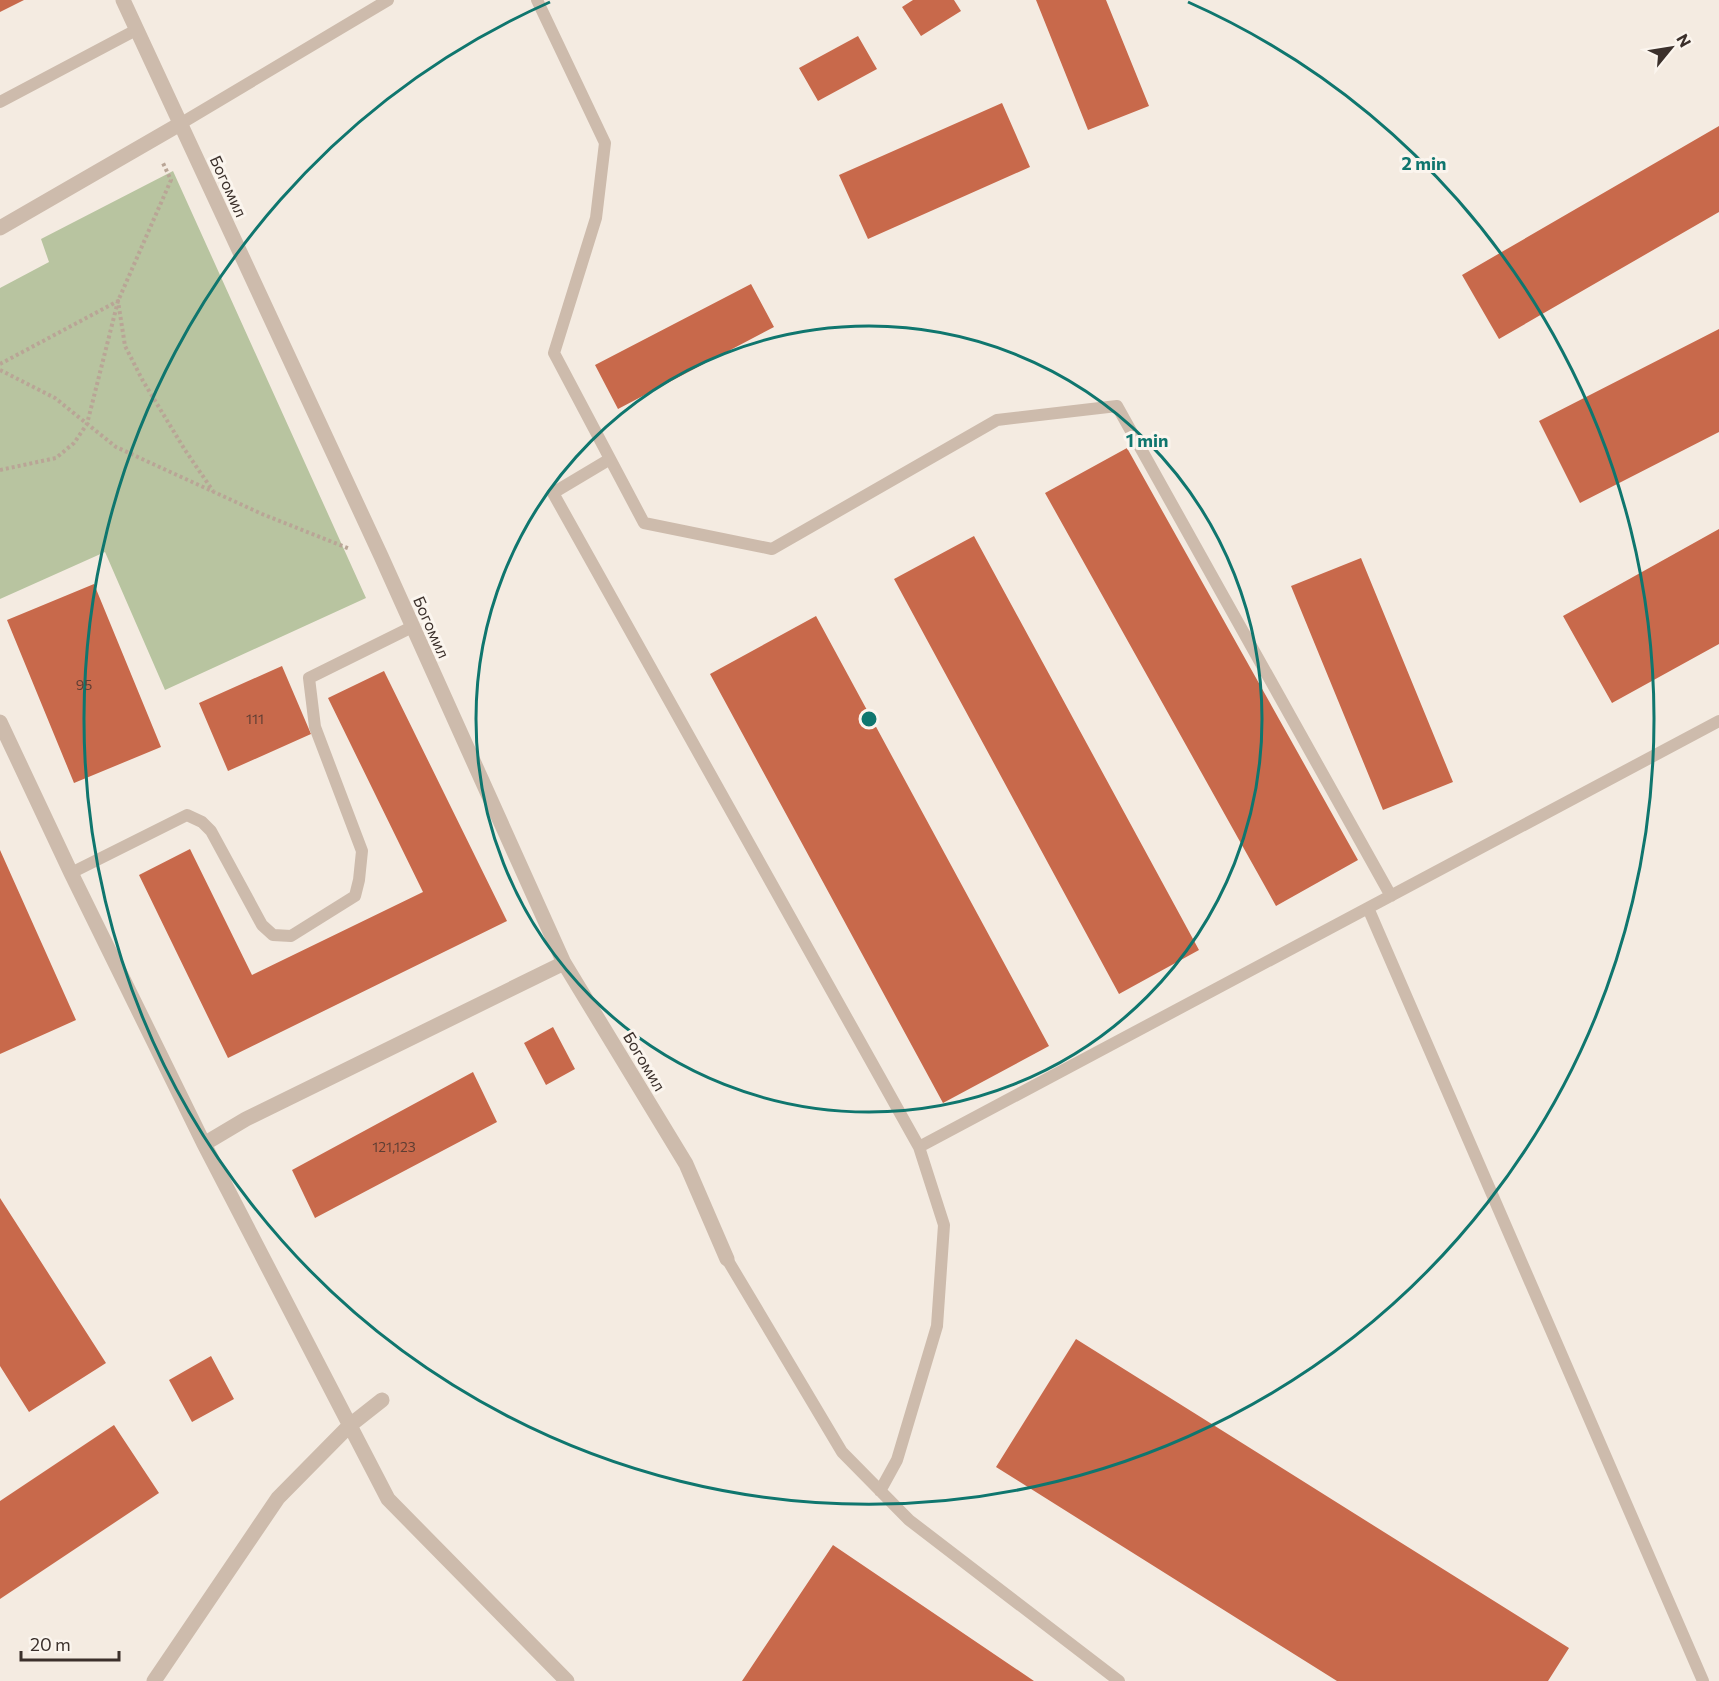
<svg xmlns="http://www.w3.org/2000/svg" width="1719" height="1681" font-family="Commissioner,sans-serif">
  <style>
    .green { fill: #b8c4a0 }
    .building { fill: #c8694b }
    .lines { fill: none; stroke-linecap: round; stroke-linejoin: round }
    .path { stroke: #b9a596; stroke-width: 4; stroke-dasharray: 3 3; stroke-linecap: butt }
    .service { stroke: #cdbbac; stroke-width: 12 }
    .minor { stroke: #cdbbac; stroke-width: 15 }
    .ring { fill: none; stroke: #0f766e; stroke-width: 3 }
    .labels { text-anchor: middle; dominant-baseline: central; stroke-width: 6; stroke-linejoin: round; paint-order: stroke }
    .number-label { font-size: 14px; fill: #5e3e33 }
    .street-label { font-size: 16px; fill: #3b302b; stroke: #fbf5ee }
    .centre { fill: #0f766e; stroke: #fbf5ee; stroke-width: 3 }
    .ring-label { font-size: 18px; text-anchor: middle; font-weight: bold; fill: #0f766e; stroke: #fbf5ee; stroke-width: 6; stroke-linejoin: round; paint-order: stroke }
  </style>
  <rect width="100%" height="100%" fill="#f4ebe1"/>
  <path class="green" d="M173,171l193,427 -201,92 -60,-138 -105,47v-311l49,-26 -8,-23z"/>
  <path class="building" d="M0,0h24l-24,12z
    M913,0h41l7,11 -40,25 -19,-29z
    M1036,0h70l43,106 -61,24z
    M858,36l19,33 -59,32 -19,-33z
    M1002,103l28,64 -162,72 -29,-64z
    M1719,126v86l-220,127 -37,-64z
    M751,284l23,43 -156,82 -23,-44z
    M1719,329v103l-139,71 -41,-82z
    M1127,448l231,412 -82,46 -231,-413z
    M1719,529v115l-107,59 -49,-87z
    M974,536l225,414 -80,44 -225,-415z
    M1361,558l92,224 -70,28 -92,-224z
    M94,584l67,163 -87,36 -67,-163z
    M816,616l233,430 -106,57 -233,-429z
    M282,666l29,68 -83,37 -29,-68z
    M384,671l123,250 -279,137 -89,-183 51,-26 62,126 171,-83 -95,-194z
    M0,850l76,170 -76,34z
    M553,1027l22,42 -29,16 -22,-42z
    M473,1072l24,50 -182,96 -23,-48z
    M0,1198l106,165 -77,49 -29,-46z
    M1076,1339l493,309 -21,33h-211l-341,-214z
    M211,1356l23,43 -42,23 -23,-42z
    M114,1425l45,68 -159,106v-98z
    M833,1545l201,136h-292z"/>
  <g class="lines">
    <path class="path" d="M0,364l118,-63 7,45 18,35 42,69 28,41
      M0,370l55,28 61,49 146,67 88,35
      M0,470l56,-12 18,-15 13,-19 31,-123 53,-121 -9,-19"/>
    <path class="service" d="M537,0l68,143 -9,75 -42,135 90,170 128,26 225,-129 120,-14 274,490
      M0,102l136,-72
      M180,124l208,-124
      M610,459l-57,34 366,654 25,78 -7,101 -40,134 -17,31
      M71,873l116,-58 15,7 9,9 51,94 11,10 18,1 64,-40 4,-16 3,-29 -47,-124 -6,-49 103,-51
      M1368,908l335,773
      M919,1147l800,-426
      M727,1259l115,193 67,68 210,161"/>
    <path class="minor" d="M123,0l258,556 183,407 122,201 41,95
      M0,228l180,-104
      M0,722l71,151 133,271 184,355 179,182
      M204,1144l42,-25 318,-156
      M154,1681l124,-183 71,-72 33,-26"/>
  </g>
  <g class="ring">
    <circle cx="869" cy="719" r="393"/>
    <path d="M1188 2A785 785 0 1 1 550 2"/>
  </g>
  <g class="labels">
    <g class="number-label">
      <text x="84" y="684">95</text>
      <text x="255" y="718">111</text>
      <text x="394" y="1146">121,123</text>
    </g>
    <g class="street-label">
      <text transform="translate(229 186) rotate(65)">Богомил</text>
      <text transform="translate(432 627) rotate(66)">Богомил</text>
      <text transform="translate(645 1061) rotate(59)">Богомил</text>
    </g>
  </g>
  <circle cx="869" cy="719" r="9" class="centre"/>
  <g class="ring-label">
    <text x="1424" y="170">2 min</text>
    <text x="1147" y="447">1 min</text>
  </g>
  <g transform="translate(1671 48) rotate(60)" stroke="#fbf5ee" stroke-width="4.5" paint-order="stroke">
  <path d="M0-4.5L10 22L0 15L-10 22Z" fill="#3b302b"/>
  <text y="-9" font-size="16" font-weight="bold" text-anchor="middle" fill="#3b302b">N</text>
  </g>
  <path d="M21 1651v9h98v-9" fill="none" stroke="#3b302b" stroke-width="3"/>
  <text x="30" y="1651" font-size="18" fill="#3b302b" stroke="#fbf5ee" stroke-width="4.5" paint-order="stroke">20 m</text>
</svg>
